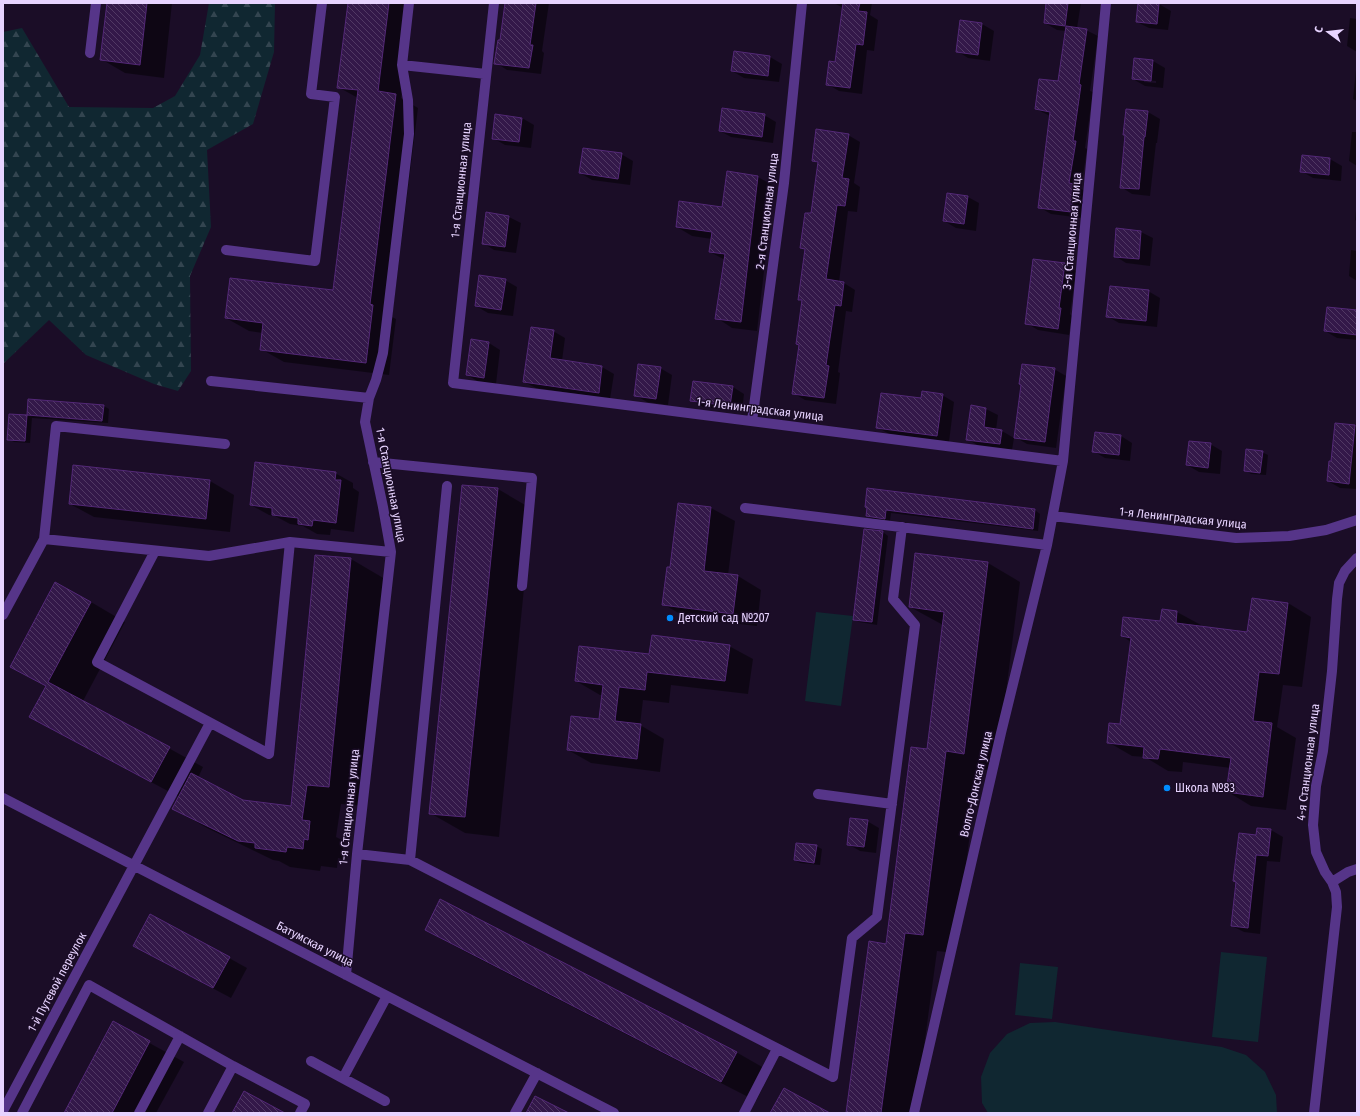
<svg xmlns="http://www.w3.org/2000/svg" width="1360" height="1116" font-family="'Fira Sans Condensed',sans-serif">
  <style>
    .forest { fill: url(#forest-firs) }
    .pitch { fill: #102731 }
    .shadow { fill: #0007; fill-rule: evenodd }
    .building { fill: url(#building-back-hatch); stroke: #532877 }
    .lines { fill: none; stroke-linecap: round; stroke-linejoin: round }
    .minor { stroke: #563589; stroke-width: 10 }
    .poi-dot { fill: #008cfe; stroke: #1b0d27; stroke-width: 1.5 }
    .labels { text-anchor: middle; dominant-baseline: central; stroke-width: 3; stroke-linejoin: round; paint-order: stroke }
    .street-label { font-size: 12px; fill: #e7d3ff; stroke: #1b0d27 }
    .poi-label { font-size: 12px; fill: #e7d3ff; stroke: #1b0d27; text-anchor: start }
  </style>
  <defs>
    <pattern id="forest-firs" width="22" height="20" patternUnits="userSpaceOnUse"><rect width="22" height="20" fill="#102731"/><path d="M5 1l3.5 6h-7zM16 11l3.5 6h-7z" fill="#334550"/></pattern>
    <pattern id="building-back-hatch" width="6" height="6" patternUnits="userSpaceOnUse"><rect width="6" height="6" fill="#331849"/><path d="M-1 5l2 2M0 0l6 6M5-1l2 2" fill="none" stroke="#513964"/></pattern>
  </defs>
  <rect width="100%" height="100%" fill="#1b0d27"/>
  <path class="forest" d="M209,3h66l-1,49 -21,72 -46,26 4,77 -21,49 1,95 -13,20 -24,-7 -68,-29 -37,-35 -46,44v-332l19,-4 47,79 84,1 22,-12 25,-41z"/>
  <path class="pitch" d="M816,612l37,4 -12,90 -36,-5z
    M1221,952l46,5 -9,85 -46,-5z
    M1020,963l38,4 -6,52 -37,-4z
    M1055,1022l167,25 24,8 19,17 11,23 1,18h-289l-6,-10 -1,-26 9,-24 17,-19 23,-11z"/>
  <path class="shadow" d="M108,3h64l-8,75 -39,-5 -24,-14z
    M349,3h64l-12,95 17,10 -26,209 4,2 -7,56 -105,-13 -23,-13 2,-16 -14,-2 -23,-13 108,-27 24,-193 -20,-11z
    M506,3h43l-7,48 2,2 -3,21 -34,-4 -11,-7 5,-21z
    M834,3h38l-2,12 8,5 -4,31 -7,-1 -5,44 -23,-3 -12,-7 9,-21 7,-55z
    M1047,3h34l-4,25 9,2 12,6 -8,55 3,1 -8,56 2,1 -6,40 5,2 -4,27 -31,-4 -12,-7 11,-91 -14,-7 23,-26 7,-52 -9,-1 -12,-7z
    M1139,3l20,1 12,7 -3,19 -19,-2 -12,-6z
    M1350,18l7,1v33l-10,-6z
    M961,21l21,3 12,7 -4,30 -22,-3 -11,-7z
    M735,52l35,5 12,7 -3,18 -35,-4 -12,-7z
    M1135,59l18,2 12,7 -2,20 -18,-2 -12,-7zM1144,80l12,1v2l-12,-1z
    M1357,60v41l-4,-2z
    M1148,112l12,7 -3,24h-1l-6,53 -18,-2 -11,-7z
    M496,115l26,3 12,7 -3,23 -26,-3 -12,-7z
    M764,115l12,7 -3,21 -42,-6 -11,-6z
    M1352,132h5v34l-8,-5z
    M848,135l12,7 -6,41 6,4 -3,25 -9,-1 -9,71 5,1 11,7 -3,22 -6,-1 -8,61 2,1 -4,31 -31,-4 -12,-7 7,-48 3,-43 -4,-3 7,-49 -5,-2 11,-33 7,-51 -6,-4z
    M621,154l12,7 -3,24 -38,-5 -12,-7z
    M1303,156l27,3 12,7 -1,15 -28,-3 -12,-7z
    M727,172l31,5 16,9 -17,145 -25,-3 -15,-10 8,-58 -15,-8 2,-13 -20,-3 -15,-9 45,-19z
    M968,197l11,6 -3,28 -20,-3 -12,-7z
    M1357,200v21l-2,-1z
    M487,213l22,4 12,6 -5,30 -22,-3 -11,-7z
    M1117,229l24,3 12,6 -3,28 -24,-3 -11,-7z
    M1351,250l6,1v30l-8,-5z
    M1065,264l11,7 -6,43 2,2 -3,19 -31,-5 -12,-7z
    M505,280l12,7 -4,29 -25,-3 -12,-7z
    M1148,291l12,7 -3,29 -38,-4 -12,-7z
    M1357,311v29l-20,-2 -12,-7z
    M553,331l12,7 -3,23 40,6 12,7 -4,25 -74,-11 -12,-6z
    M489,343l11,7 -4,34 -17,-2 -12,-7z
    M660,368l12,7 -4,30 -21,-3 -12,-7z
    M1054,369l12,7 -10,72 -29,-4 -12,-7z
    M733,387l11,7 -2,18 -39,-5 -12,-7z
    M942,395l12,7 -5,40 -60,-8 -12,-7 45,-28z
    M29,400l75,6 5,3 -1,14 -76,-5 -2,25 -16,-1 -6,-3 2,-24 18,1z
    M972,407l14,2 12,6 -2,15 6,1 12,7 -2,12 -33,-4 -12,-7z
    M1355,426l2,2v61l-17,-1 -12,-7z
    M1121,436l11,7 -2,18 -25,-3 -12,-7z
    M1210,444l12,7 -2,23 -21,-2 -12,-7z
    M1262,452l6,3 -2,20 -15,-1 -6,-4z
    M74,466l136,15 24,14 -4,37 -136,-15 -24,-13z
    M335,473l18,10v5l6,4 -5,40 -23,-3 -1,6 -13,-1 -14,-8 -13,-2 -15,-8 -6,-1 -18,-10z
    M498,489l34,20 -33,328 -34,-4 -35,-20z
    M679,504l32,4 24,13 -7,54 10,1 23,14 -4,36 -70,-8 -24,-14 8,-36z
    M868,508l167,2 5,4 -2,17 -147,-18 -1,8 -18,-2 -5,-3z
    M865,530l18,2 5,4 -11,89 -18,-3 -5,-3z
    M916,554l72,9 32,19 -24,189 -18,-2 -23,184 -18,-2 -22,162h-68l40,-168 41,-195 15,-125 -33,-18z
    M351,559l34,20 -22,227 -22,-2 -5,33 8,4 -2,18 -4,-1 -1,10 -16,-2 -1,5 -30,-4 -11,-6 -6,-1 -66,-32 -34,-20 6,-11 -114,-61 -19,-50 -34,-20 79,-64 34,20 -42,79 120,66 -5,11 45,23 49,6z
    M1288,603l23,14 -9,70 -19,-2 -6,42 19,11 -10,72 -35,-4 -23,-14 3,-24 -48,-6 -1,10 -14,-1 -23,-14 -13,-1 -24,-14 13,-16 10,-84 -9,-6 39,-14 2,-12 14,2 24,13 -1,2 48,6z
    M729,646l24,13 -5,35 -77,-9 -2,18 -26,-3 -3,25 24,14 -4,33 -69,-9 -23,-13 32,-30 3,-25h-3l-24,-14 74,-26z
    M867,821l12,7 -3,25 -16,-2 -12,-7z
    M1258,829l13,1 12,7 -3,25 -13,-1 -7,73 -16,-2 -12,-6z
    M816,846l6,3 -2,16 -20,-2 -5,-3z
    M426,930l310,122 35,20 -15,29 -296,-152z
    M152,956l77,2 18,10 -16,30z
    M113,1023l71,39 -28,51h-91z"/>
  <path class="building" d="M107,3h40l-7,62 -40,-5z
    M348,3h41l-11,88 18,3 -26,210 3,1 -7,58 -106,-13 3,-27 -38,-5 5,-40 103,12 25,-200 -21,-2z
    M505,3h31l-6,42h3l-4,23 -35,-4 4,-24h2z
    M843,3h17l-2,8 9,1 -4,33 -7,-1 -6,44 -24,-3 3,-24 6,1z
    M1046,3h22l-3,23 -21,-3z
    M1138,3h21l-2,21 -21,-2z
    M960,20l22,3 -4,32 -22,-3z
    M1066,26l21,3 -8,55 2,1 -8,56h3l-7,42 5,1 -3,28 -33,-4 12,-96 -15,-3 4,-30 19,2z
    M734,51l36,5 -2,20 -37,-5z
    M1134,58l19,2 -2,21 -19,-2z
    M722,108l43,6 -3,23 -43,-6z
    M1126,109l22,2 -3,26h-1l-5,52 -19,-1 5,-53h-2z
    M495,114l27,4 -3,24 -27,-3z
    M816,129l33,5 -7,44 7,1 -4,27 -8,-1 -11,74 18,3 -3,24 -6,-1 -9,60 3,1 -5,32 -32,-4 7,-49 -3,-1 6,-44h-4l7,-51 -5,-1 5,-35h6l7,-51 -6,-1z
    M583,148l39,5 -4,26 -39,-6z
    M1302,155l28,3 -1,17 -29,-3z
    M727,171l31,5 -17,146 -26,-3 10,-65 -16,-2 3,-20 -36,-5 3,-26 43,6z
    M947,193l21,3 -4,28 -21,-3z
    M486,212l23,4 -4,31 -23,-3z
    M1116,228l25,3 -2,28 -25,-2z
    M1033,259l32,4 -6,45h2l-3,21 -33,-5z
    M479,275l27,4 -5,31 -26,-4z
    M1110,286l39,4 -3,31 -40,-4z
    M1327,307l30,3v25l-33,-4z
    M531,327l23,3 -4,28 52,8 -3,27 -76,-11z
    M471,339l18,3 -5,36 -18,-3z
    M638,364l23,3 -5,32 -22,-3z
    M1022,364l33,4 -10,74 -31,-4 7,-53 -2,-1z
    M693,381l40,5 -3,20 -40,-5z
    M922,391l21,3 -6,42 -61,-8 5,-35 40,5z
    M28,399l76,6 -2,16 -75,-6z
    M971,405l15,3 -2,19 18,3 -2,14 -34,-4z
    M9,414l18,1 -2,26 -18,-1z
    M1335,423l20,2 -6,59 -22,-3 2,-20h2z
    M1095,432l26,3 -2,20 -27,-3z
    M1189,441l22,2 -3,25 -22,-3z
    M1246,449l17,2 -3,22 -16,-2z
    M255,462l81,10 -1,8h6l-5,43 -23,-3 -1,6 -14,-2v-6l-26,-3v-7l-22,-3z
    M73,465l137,15 -4,39 -137,-15z
    M462,485l36,3 -33,329 -36,-3z
    M867,488l168,21 -2,20 -147,-19 -1,9 -19,-3 1,-8 -2,-1z
    M678,503l33,4 -7,64 34,4 -5,39 -71,-9 5,-38h3z
    M864,529l19,2 -11,91 -19,-2z
    M915,553l73,9 -24,192 -18,-3 -23,184 -18,-2 -24,180h-35l23,-172 17,3 25,-197 16,2 14,-113 3,-24 -35,-5z
    M315,555l36,3 -22,229 -22,-2 -5,35 8,1 -2,19 -4,-1 -1,10 -16,-2 -1,5 -31,-4v-5l-17,-2 -66,-32 19,-36 52,27 48,6z
    M55,582l36,20 -43,80 122,65 -19,35 -122,-65 17,-31 -36,-19z
    M1252,598l36,5 -9,71 -20,-2 -6,49 19,2 -9,74 -37,-5 5,-34 -71,-9 -2,10 -15,-1 1,-11 -37,-4 2,-20 11,1 11,-86 -10,-2 2,-19 37,4 2,-12 15,2 -1,12 71,9z
    M652,635l78,10 -5,36 -78,-9 -2,18 -26,-3 -4,34 26,3 -4,35 -70,-9 4,-34 28,3 4,-34 -28,-4 4,-35 70,8z
    M850,818l18,2 -4,27 -17,-2z
    M1257,828l14,1 -3,27 -12,-1 -8,73 -17,-2 5,-44 -3,-1 6,-48 17,2z
    M796,843l21,2 -3,18 -20,-3z
    M440,899l297,153 -16,30 -296,-152z
    M150,914l80,43 -17,31 -80,-42z
    M113,1021l37,20 -38,72h-48z
    M784,1088l46,25h-60z
    M244,1091l41,22h-53z
    M535,1096l34,17h-43z"/>
  <g class="lines">
    <path class="minor" d="M494,3l-41,380 610,78
      M90,53l6,-50
      M402,65l84,9
      M226,250l89,11 20,-164 -24,-3 11,-91
      M211,381l158,17
      M752,421l32,-238 18,-180
      M373,462l159,16 -10,108
      M745,508l302,37
      M1053,516l183,22 53,-2 37,-6 31,-10
      M44,539l165,17 81,-14
      M155,551l-58,111 172,92 21,-212 101,10
      M3,615l41,-76 12,-113 169,18
      M818,794l74,10
      M3,798l611,315
      M357,854l53,6 423,217 19,-139 25,-21 38,-292 -22,-26 9,-72
      M410,860l37,-374
      M1332,882l16,-10 9,-3
      M346,975l11,-121 34,-302 -8,-45 -18,-85 4,-24 7,-18 7,-27 26,-219 -1,-34 -6,-35 7,-62
      M311,1061l74,40
      M343,1078l44,-82
      M3,1111l207,-388
      M22,1113l67,-128 144,81
      M139,1113l41,-77
      M208,1113l25,-47 72,38 -5,9
      M515,1113l22,-40
      M744,1113l33,-64
      M914,1113l87,-380 46,-188 16,-84 43,-458
      M1314,1113l23,-206 -1,-15 -4,-10 -7,-10 -9,-20 -3,-27 3,-39 7,-35 9,-80 5,-72 2,-16 6,-12 12,-13"/>
  </g>
  <g class="poi-dot">
    <circle cx="670" cy="618" r="4"/>
    <circle cx="1167" cy="788" r="4"/>
  </g>
  <g class="labels">
    <g class="street-label">
      <text transform="translate(461 180) rotate(-84)">1-я Станционная улица</text>
      <text transform="translate(767 211) rotate(-83)">2-я Станционная улица</text>
      <text transform="translate(1072 231) rotate(-85)">3-я Станционная улица</text>
      <text transform="translate(760 409) rotate(7)">1-я Ленинградская улица</text>
      <text transform="translate(391 485) rotate(79)">1-я Станционная улица</text>
      <text transform="translate(1183 518) rotate(6)">1-я Ленинградская улица</text>
      <text transform="translate(1308 762) rotate(-83)">4-я Станционная улица</text>
      <text transform="translate(976 784) rotate(-77)">Волго-Донская улица</text>
      <text transform="translate(349 807) rotate(-84)">1-я Станционная улица</text>
      <text transform="translate(315 944) rotate(27)">Батумская улица</text>
      <text transform="translate(57 982) rotate(-62)">1-й Путевой переулок</text>
    </g>
    <g class="poi-label">
      <text x="678" y="618">Детский сад №207</text>
      <text x="1175" y="788">Школа №83</text>
    </g>
  </g>
  <rect width="1360" height="1116" fill="none" stroke="#e7d3ff" stroke-width="8"/>
  <g transform="translate(1328 32) rotate(285)" stroke="#1b0d27" stroke-width="3" paint-order="stroke">
  <path d="M0-3L7 15L0 10L-7 15Z" fill="#e7d3ff"/>
  <text y="-6" font-size="11" font-weight="bold" text-anchor="middle" fill="#e7d3ff">С</text>
  </g>
</svg>
